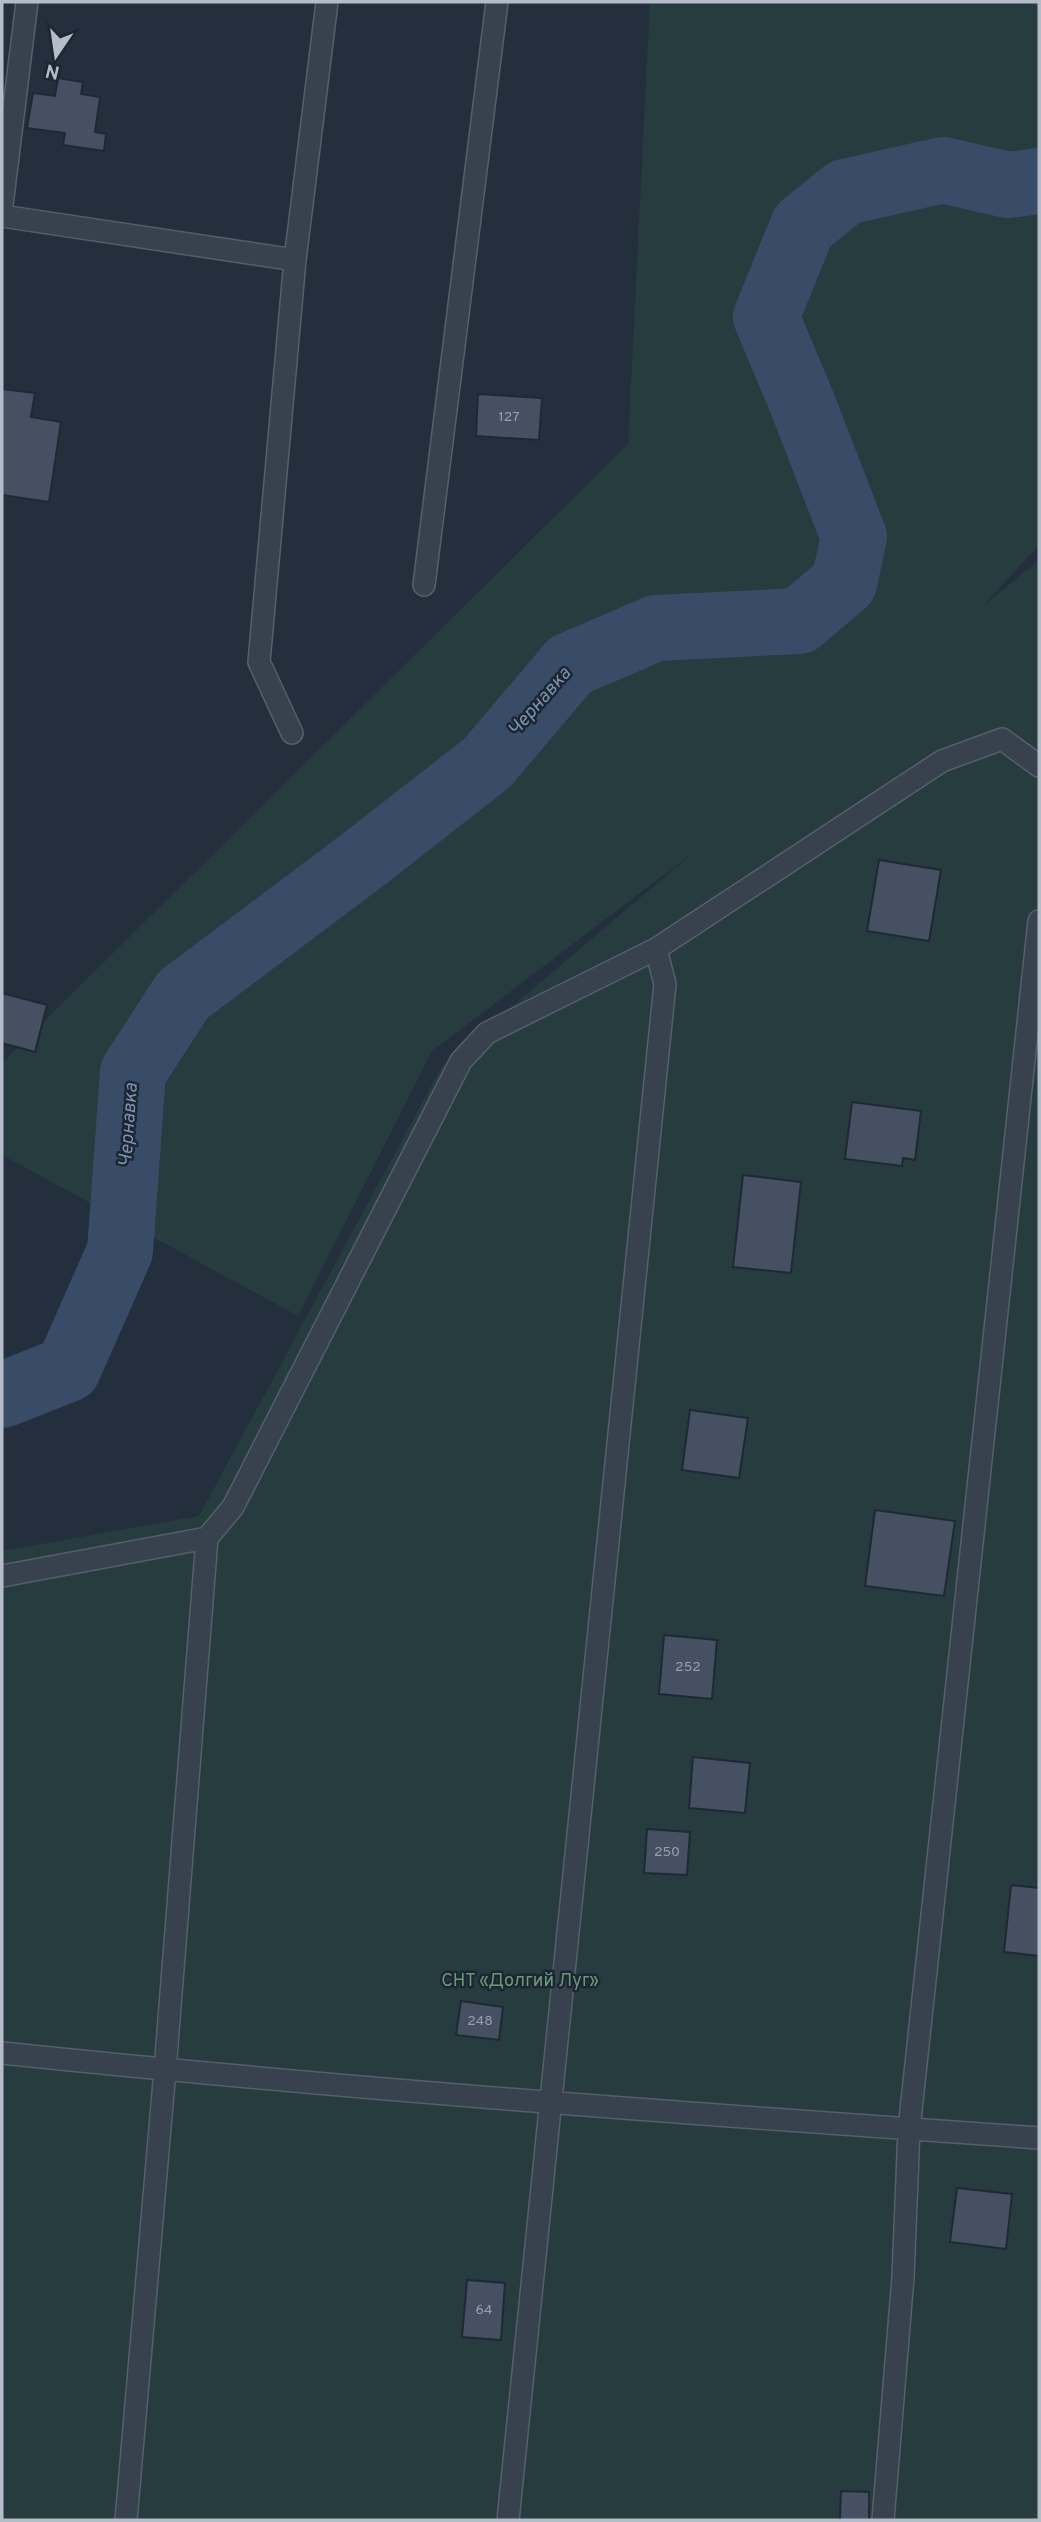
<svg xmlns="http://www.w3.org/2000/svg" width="1041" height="2522" font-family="Overpass,sans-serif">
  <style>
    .green { fill: #263c3f }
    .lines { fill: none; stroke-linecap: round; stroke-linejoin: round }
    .river { stroke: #394c67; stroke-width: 66 }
    .building { fill: #455162; stroke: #1f2835; stroke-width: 2 }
    .lane-casing { stroke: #565f6c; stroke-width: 24 }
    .lane { stroke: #38414e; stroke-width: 21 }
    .labels { text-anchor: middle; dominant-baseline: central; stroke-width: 5; stroke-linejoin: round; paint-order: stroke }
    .number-label { font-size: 14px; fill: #98a1af }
    .park-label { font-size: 18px; fill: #6b9a76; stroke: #1d2633 }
    .water-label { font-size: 19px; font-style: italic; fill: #7c92b1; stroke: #1d2633 }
  </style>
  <rect width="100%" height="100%" fill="#242f3e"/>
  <path class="green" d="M650,2h389v543l-57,62 57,-47v1960h-1037v-969l197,-35 243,-450 251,-213 -261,198 -134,265 -296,-161v-92l626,-619z"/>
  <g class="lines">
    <path class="river" d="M2,1395l66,-26 52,-118 13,-179 50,-77 181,-136 123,-96 83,-98 86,-37 143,-7 45,-38 10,-46 -53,-137 -35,-83 37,-91 42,-34 98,-22 65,15 31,-4"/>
  </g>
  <path class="building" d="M58,78l25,4 -2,12 19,3 -5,35 11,2 -2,17 -41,-6 2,-12 -38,-5 6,-35 22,3z
    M2,389l33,4 -4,24 30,5 -12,80 -47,-7z
    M478,394l64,4 -3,42 -63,-4z
    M879,860l62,10 -12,71 -62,-10z
    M2,993l45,12 -12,47 -33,-9z
    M852,1102l69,9 -6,49 -12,-2 -1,8 -57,-7z
    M743,1175l58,7 -10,91 -58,-6z
    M690,1410l58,8 -9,60 -57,-8z
    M875,1510l80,11 -11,75 -79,-10z
    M664,1635l53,5 -5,59 -53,-5z
    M693,1757l57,6 -5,50 -56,-5z
    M647,1829l43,3 -3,43 -43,-2z
    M1011,1885l28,3v68l-35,-4z
    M461,2001l42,6 -4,33 -43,-5z
    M957,2188l55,6 -6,55 -56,-7z
    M467,2280l38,3 -4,57 -39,-3z
    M841,2491l28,1v28h-29z"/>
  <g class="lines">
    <defs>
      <path id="lane" d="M2,205l25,-203
        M2,216l293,44
        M424,585l73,-583
        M292,733l-33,-71 36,-402 32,-258
        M2,1576l205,-38 26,-31 228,-446 26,-28 169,-84 286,-188 60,-22 37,27
        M2,2053c345,36 691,61 1037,85
        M126,2520l39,-450 42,-532
        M508,2520l157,-1536 -9,-35
        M883,2520l20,-243 6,-148 130,-1208"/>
    </defs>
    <use href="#lane" class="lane-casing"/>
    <use href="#lane" class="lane"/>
  </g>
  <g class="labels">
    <g class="number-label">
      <text x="509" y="417">127</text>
      <text x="688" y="1667">252</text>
      <text x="667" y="1852">250</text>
      <text x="480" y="2021">248</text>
      <text x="484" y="2310">64</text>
    </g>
    <g class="park-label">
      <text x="520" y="1981">СНТ «Долгий Луг»</text>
    </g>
    <g class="water-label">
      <text transform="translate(540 702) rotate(-49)">Чернавка</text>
      <text transform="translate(129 1125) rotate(-86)">Чернавка</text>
    </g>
  </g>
  <rect width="1041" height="2522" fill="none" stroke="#b4bcc9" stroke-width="7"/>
  <g transform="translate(56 56) rotate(193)" stroke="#1d2633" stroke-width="5" paint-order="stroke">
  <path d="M0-5L12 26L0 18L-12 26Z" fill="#b4bcc9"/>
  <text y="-10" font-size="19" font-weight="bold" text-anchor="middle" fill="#b4bcc9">N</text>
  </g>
</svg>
